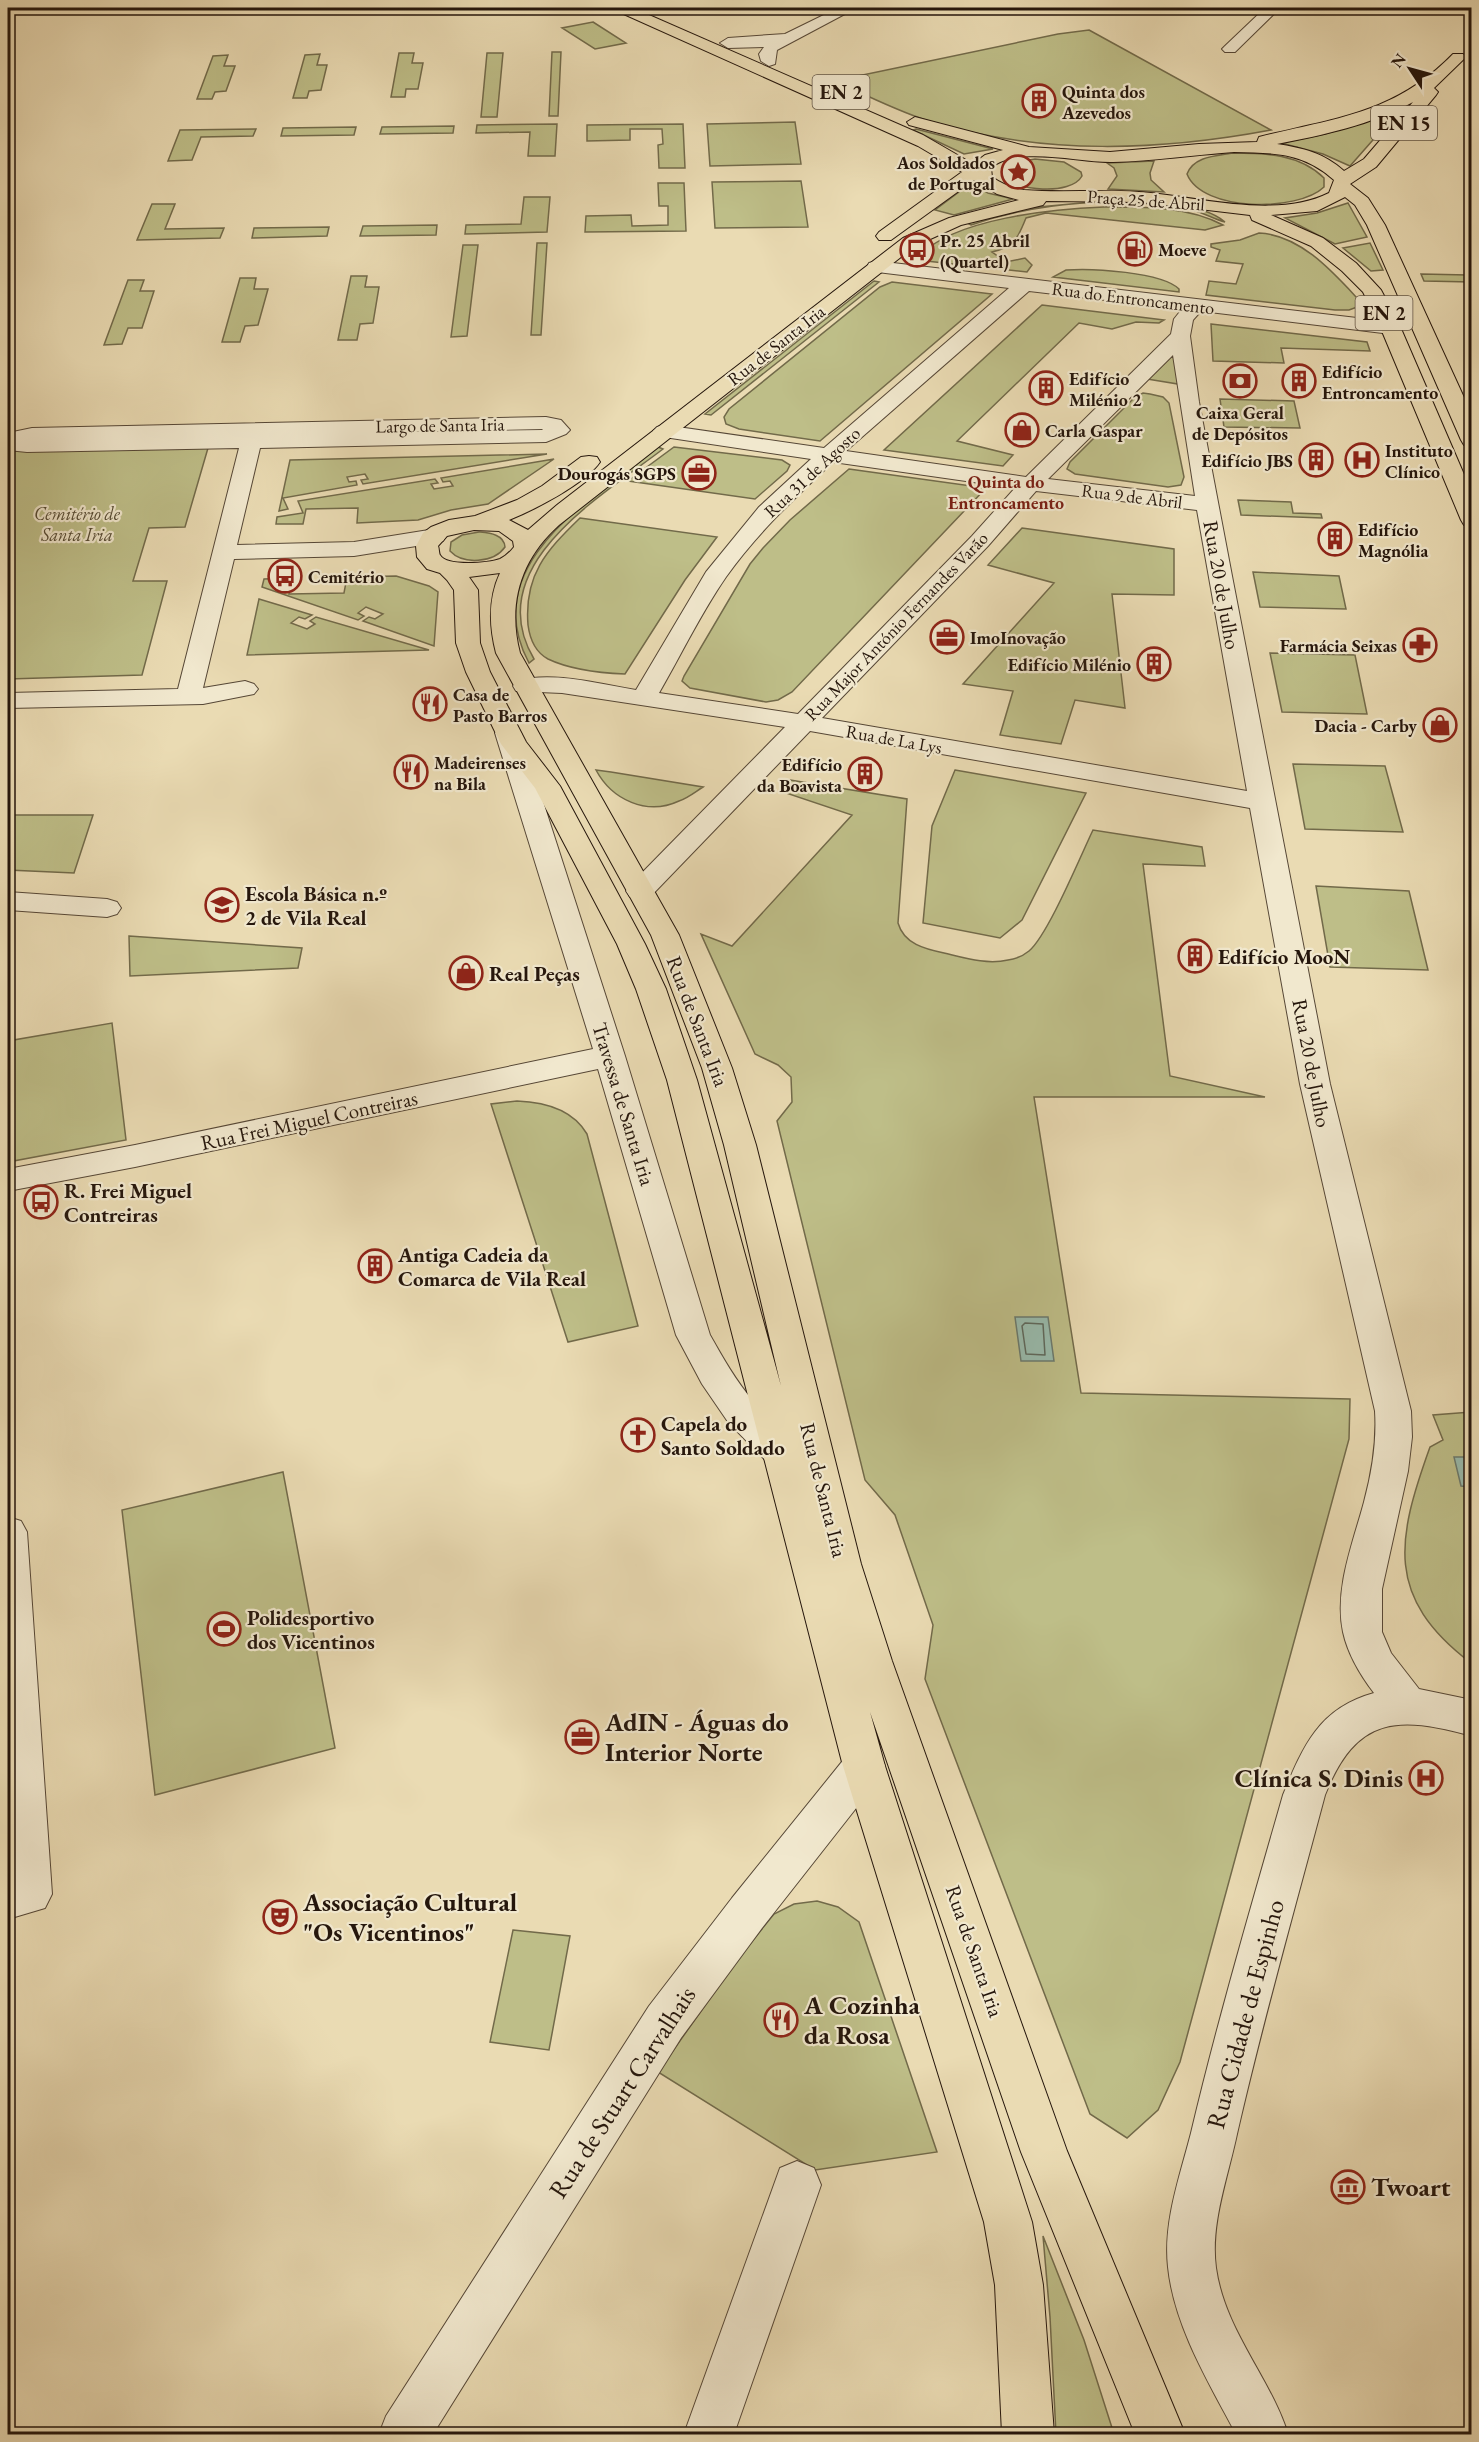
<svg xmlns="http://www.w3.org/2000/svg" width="1479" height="2442" font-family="'EB Garamond',serif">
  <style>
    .green { fill: #bebe88; stroke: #726a4a; stroke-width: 1.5 }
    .water { fill: #98bbad; stroke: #6a796d; stroke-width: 1.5 }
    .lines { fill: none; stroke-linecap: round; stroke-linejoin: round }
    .shore { stroke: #5e685c; stroke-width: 1.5 }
    .minor-casing { stroke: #564736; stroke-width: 2 }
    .major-casing { stroke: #25160c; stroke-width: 2 }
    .minor { fill: #f1e8ce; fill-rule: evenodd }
    .major { fill: #eadbb3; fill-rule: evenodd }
    .labels { text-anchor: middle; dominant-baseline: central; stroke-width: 4.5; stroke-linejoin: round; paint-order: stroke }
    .far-poi-label { font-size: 18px; font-weight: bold; fill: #25160c; stroke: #f1e8ce; text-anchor: start }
    .far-street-label { font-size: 18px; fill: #25160c; stroke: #f1e8ce }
    .far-neighbourhood-label { font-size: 18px; font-weight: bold; fill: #7a1f14; stroke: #f1e8ce }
    .far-park-label { font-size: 18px; font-style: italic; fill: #534831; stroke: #f1e8ce }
    .shield { fill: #f1e8ce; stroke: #625546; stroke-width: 1.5 }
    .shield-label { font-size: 20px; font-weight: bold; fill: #25160c }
    .street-label { font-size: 21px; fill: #25160c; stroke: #f1e8ce }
    .poi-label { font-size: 21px; font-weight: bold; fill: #25160c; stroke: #f1e8ce; text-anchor: start }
    .near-poi-label { font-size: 26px; font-weight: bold; fill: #25160c; stroke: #f1e8ce; text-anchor: start }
    .near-street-label { font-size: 26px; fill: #25160c; stroke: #f1e8ce }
  </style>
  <rect width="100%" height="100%" fill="#eadbb3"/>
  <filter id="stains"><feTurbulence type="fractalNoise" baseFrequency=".00333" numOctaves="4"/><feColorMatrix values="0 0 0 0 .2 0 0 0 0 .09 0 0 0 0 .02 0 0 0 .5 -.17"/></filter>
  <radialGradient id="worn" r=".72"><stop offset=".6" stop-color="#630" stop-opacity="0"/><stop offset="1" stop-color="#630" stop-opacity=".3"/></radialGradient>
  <path class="green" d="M593,22l33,21 -31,6 -33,-21z
    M1089,30l182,100c-112,21 -225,25 -336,-7 -35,-10 -68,-28 -101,-42l224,-47z
    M552,52h9l-3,64h-9z
    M399,53h15l-2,10h11l-5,26h-12l-1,8h-14z
    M487,53h16l-6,64h-16z
    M320,54l-3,11h10l-6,25 -12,1 -2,7h-14l12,-43z
    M228,55l-4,11h11l-9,25 -11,1 -3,7h-15l16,-43z
    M1373,119l11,1 3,4 -37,42 -27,-12 -42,-11 44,-9z
    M795,122l6,42 -91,2 -3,-42z
    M557,124l-2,32h-27l2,-24 -54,1 1,-8z
    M683,124l2,44h-26l-1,-23 5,-1 -1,-15h-32v11l-43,1v-16z
    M454,126l-1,7 -73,1 2,-7z
    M356,127l-2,8 -73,1 2,-8z
    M256,129l-3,7 -52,1 -9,23 -24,1 12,-31z
    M916,129l77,20 -29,5 -51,-24z
    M1233,153c32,0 67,1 91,25v9c-26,25 -122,25 -137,-13 7,-18 29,-18 46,-21z
    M1035,159l29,3 17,10 1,4c-11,20 -67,15 -80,-1v-5l9,-7z
    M1154,161l-4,12 1,7 13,12 -56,-3 9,-13 -3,-8 -7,-5z
    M801,181l7,46 -93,1 -3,-46z
    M658,183h26l2,48 -101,1 1,-16 45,-1 1,11 36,-1v-19h-9z
    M971,183l17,10 25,6 -59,16 -19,-5z
    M524,197h26l-3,35 -82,2 1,-9 55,-1z
    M1092,202c37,0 104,-4 133,20 -12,-3 -22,-10 -34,-12 -70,-15 -153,-8 -220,15l-4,-2 61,-15z
    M1348,203l19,34 -32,7 -50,-26 32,-5z
    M152,204h23l-10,25 59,-1 -4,10 -83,2z
    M1104,207c40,0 84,-1 119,18l-18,5 -159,-17 -20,5c-9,21 -10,28 -34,34l14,10 19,-4 7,7 -5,7 -101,-11 -8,-4c36,-39 136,-48 186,-50z
    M437,225l-1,10 -76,1 3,-10z
    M329,227l-2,9 -75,2 2,-10z
    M1259,233c41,2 73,38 99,66l2,7 -11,4h-14l-129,-15 3,-14 27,3 7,-20 -27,-3 4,-11 -9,-3v-3l29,-4z
    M537,243h10l-6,92h-10z
    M1370,243l13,27 -12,1 -28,-23z
    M463,245h15l-11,91 -16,1z
    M1066,270c25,-2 96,2 113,19v3l-126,-15z
    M1421,274l47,1 3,7 -47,-1z
    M351,276h16l-2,11h14l-6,36 -13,1 -3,16h-19z
    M240,278h16l-2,11h14l-10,36 -13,1 -5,16h-18z
    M128,280h16l-4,11h14l-12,37h-14l-6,16 -18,1z
    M874,281l5,1 -168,133 -6,-1z
    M892,282l100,12 -172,147 -81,-12 -13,-5 -2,-7 5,-8 151,-122z
    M1042,305l122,15 -5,3 -23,-1 -24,7 -33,-6 -122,118 56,14 -10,11 -119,-16z
    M1211,324l156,18 3,9 -89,-3 3,15 -71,-2z
    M1172,355l2,1 4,28 -31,-5z
    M1150,394l13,3 6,6 15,74 -3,8 -13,2 -93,-13 -8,-5 3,-7 64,-64 9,-5z
    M1220,399l74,2 6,27 -76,-1z
    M658,447l5,2c-61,47 -184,117 -129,210l-5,4c-53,-99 63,-164 129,-216z
    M674,447l108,13 8,5 -3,6 -32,28 -127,-18z
    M208,448l-23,79 -36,1 -16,53h34l-25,94 -134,4v-228z
    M547,454l-184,30 -2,-4 7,-1 -3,-5 -18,3 2,5 7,-1 1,4 -74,13 5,11 -9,2 11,-51z
    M554,459l-66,45 -37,6 -33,10 -61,3 1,-15 -52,1 -3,15h-27l1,-7 26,-4 -5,-12 137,-22 3,4 -7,1 3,5 19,-3 -3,-5 -7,1 -2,-4z
    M849,469l137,19 -194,204 -14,8 -12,2 -76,-14 -8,-7 2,-5 66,-112 13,-16 27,-28z
    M1238,500l53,2 2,11 28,1 1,4 -81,-3z
    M580,518l137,19 -32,43 -60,94c-25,-1 -54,-4 -77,-15 -13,-7 -18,-19 -20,-34 -4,-50 18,-74 52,-107z
    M1022,528l152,21v46l-62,-1 13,114 -50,-8 -14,44 -61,-9 13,-44 -50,-7 91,-101 -66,-18z
    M479,532c10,1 25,2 26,15 -11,16 -42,18 -55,4l1,-9 11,-7z
    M1253,572l86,4 7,33 -86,-2z
    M396,576l33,10 9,6 -4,54 -71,-25 6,-4 6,2 8,-5 -17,-7 -8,6 6,3 -6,4 -96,-33 2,-8 28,-1 -3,16 55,-1 3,-16z
    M259,599l53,16 -7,4 -6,-2 -8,6 16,6 8,-5 -5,-3 6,-4 113,33 -182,5z
    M1270,653l85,2 12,59 -85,-2z
    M1293,764l92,2 18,66 -98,-3z
    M596,770l15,2 92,15c-8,5 -15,11 -24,14 -32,15 -67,-1 -83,-31z
    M955,770l131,23 -64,127 -22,18 -77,-15 9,-97z
    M790,780l117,19 -9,124c6,21 27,26 46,30 21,5 43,12 64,7 7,-1 15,-4 21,-9 19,-16 51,-94 64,-121l109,17 3,19 -62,-2 27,212 95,21h-231l47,296 269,6 -1,40 -169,623 -22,48 -31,28 -37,-24 -165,-435 8,-54 -38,-110 -30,-35 -88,-359 15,-19 -1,-25 -13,-12 -23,-11 -54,-120 31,12 120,-131 -72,-24z
    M8,815h85l-19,58 -66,-3z
    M1316,886l93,5 19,79 -98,-3z
    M129,936l173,12 -4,20 -168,8z
    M112,1023l14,117 -118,22v-121z
    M517,1101c27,1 56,9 70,33l51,192 -70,16 -77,-238z
    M1471,1412v251c-87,-66 -74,-124 -41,-216l13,-7 -10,-25z
    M283,1472l52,276 -180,47 -33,-285z
    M817,1901l21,6 21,15 78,230 -122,18 -157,-98 79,-112 37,-46 20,-10z
    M513,1930l57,6 -21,114 -59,-8z
    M1043,2236l41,104 30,94h-58l-6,-117z"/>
  <path class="water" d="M1015,1317h33l6,44h-33z
    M1454,1457h17v30l-10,-1z"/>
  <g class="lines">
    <path class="shore" d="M1025,1323l18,1 2,31 -19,-1 -4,-28z"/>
    <defs>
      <path id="minor" d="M838,8h18l-79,42 -2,14 -6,2 -8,-5 -2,-7 5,-7 -36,1 -8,-5 8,-5 57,-4z
        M1265,8h15l-45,44h-10l-3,-3 3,-3z
        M876,261l515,61 7,2 3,4 -3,4 -7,2 -190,-23 -8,9 -3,16 9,66 33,174 98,508 81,327 1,26 -4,34 -26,118v43l9,21 28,36 53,11v36c-75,-21 -116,-20 -147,59 -30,113 -62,225 -88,339 -9,43 -27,90 -21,134 9,63 54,109 72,166h-52c-27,-51 -62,-108 -68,-167 -5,-45 12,-91 23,-134 27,-114 60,-226 92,-338 20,-49 36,-87 91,-102 -13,-17 -26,-38 -31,-61 -9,-43 10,-89 21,-130 8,-30 13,-60 11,-91l-75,-327 -50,-276 -440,-77 -160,166 -10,3 -10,-3 -4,-6 4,-6 155,-158 -223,-34 -46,-2 -3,-5 3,-5c38,-10 82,3 120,9l70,-118 53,-65 52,-48 -147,-22 -7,-2 -4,-4 4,-4 7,-2 160,23 185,-160 -140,-17 -2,-4 2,-4zM1029,291l153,18 -8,10 -3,15 -145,143 -180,-26zM1173,355l22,141 -147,-17zM833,462l182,26 -43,48 -174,178 -139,-21c22,-38 42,-80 67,-116 31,-44 69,-79 107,-115zM1036,491l161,19 50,281 -425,-73 166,-172z
        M546,417l15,3 9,10 -4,4 -20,8 -286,6 -23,97 117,-3 81,-13 8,2 3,5 -3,5 -8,2 -81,13 -120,3 -31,129 42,-7 9,3 4,5 -4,5 -51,10 -195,4v-15l170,-4 61,-241 -212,4 -19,-2v-17l24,-5zM543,429l-1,1 -142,2z
        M508,725l9,3 4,5 104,323 85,279c13,23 26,46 43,66 15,18 35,31 46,52l-5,10 -13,5 -13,-5 -40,-41 -26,-38 -26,-49 -78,-266 -463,98 -127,24v-22l127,-24 458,-96 -98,-316 4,-5z
        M8,892l99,7 10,3 4,6 -4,6 -10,3 -99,-7z
        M8,1517l13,4 6,11 25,362 -7,14 -37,11z
        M864,1748l15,5 6,13 -6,13 -117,149 -81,110 -248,396h-54l7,-18 263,-410 83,-108 117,-145z
        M797,2161l17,7 7,17 -87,249h-50l96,-266z"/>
      <path id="major" d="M615,8h18l290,127 50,29 12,-9 18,-5 -94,-25 -2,-3 8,-5 114,30 81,5 89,-8 58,-2 2,-5c76,-19 136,-23 194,-83h10l3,3 -32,31 4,4 -2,3 -60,72 -26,17 18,14 17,27 87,190v31l-8,-1 -3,-5 -94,-215 -12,-20 -10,-8 -28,14 -46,4 52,23 33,25 25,27 18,34 73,169v34l-8,-2 -3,-5 -82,-196 -16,-32 -21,-21 -31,-25 -59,-26 -2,-5 -110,-13 -94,-1 -3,4 -82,20 -46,21 -356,279c-38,34 -52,78 -39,128l159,282 53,133 24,77 105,419 31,97 175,490 118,283h-50l-114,-282 -151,-440 15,54 147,456 11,63 11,149h-52l-7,-149 -11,-63 -141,-456 -176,-686 -31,-91 -19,-45 -82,-156 -34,-44 -35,-72 -10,-29 -2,-53 -7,-10 -7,-7 -13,-4 -10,-12 -1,-11 7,-13 8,-6 18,-7 26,-4 42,-16 25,-14 39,-29 8,-1 8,1 3,5c-15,22 -66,48 -91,58l19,10 29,-25 346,-267 46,-20 70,-18 -22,-6 -23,-14 -83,60h-12l-3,-4 3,-4 83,-60 -44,-26 -301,-135zM1413,102l-49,57 -20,12c-20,-18 -41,-23 -67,-27 46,-9 94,-19 136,-42zM1234,152c40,1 69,0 100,28l-5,13c-54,27 -132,3 -190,-1 -38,-3 -77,1 -115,-2 -12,-2 -22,-6 -32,-13l-1,-9c25,-23 90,-5 122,-6 40,-1 80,-7 121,-10zM474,530l25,1 14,10 1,6c-4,5 -8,9 -14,12 -11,4 -54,8 -60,-4 -1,-1 -1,-7 -2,-9l9,-10zM500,573c-12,26 -11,53 -4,80l155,282 51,133 22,77 57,241 -84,-306 -31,-91 -21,-45 -85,-158 -34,-44 -36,-70 -10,-29 -2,-53 -9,-13z"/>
    </defs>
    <use href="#minor" class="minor-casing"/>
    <use href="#major" class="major-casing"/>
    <use href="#minor" class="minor"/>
    <use href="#major" class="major"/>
  </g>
  <defs>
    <symbol id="building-ring" viewBox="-11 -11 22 22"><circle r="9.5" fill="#f1e8ce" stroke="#8f2418" stroke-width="1.5"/><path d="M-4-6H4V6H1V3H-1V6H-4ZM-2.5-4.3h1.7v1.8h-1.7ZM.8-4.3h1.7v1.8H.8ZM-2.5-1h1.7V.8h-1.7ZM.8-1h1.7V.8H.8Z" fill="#8f2418"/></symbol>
    <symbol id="sight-ring" viewBox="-11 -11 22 22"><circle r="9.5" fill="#f1e8ce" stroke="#8f2418" stroke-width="1.5"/><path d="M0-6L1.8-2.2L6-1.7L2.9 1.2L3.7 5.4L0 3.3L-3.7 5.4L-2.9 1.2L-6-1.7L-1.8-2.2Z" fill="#8f2418"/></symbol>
    <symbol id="fuel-ring" viewBox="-11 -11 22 22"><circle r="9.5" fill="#f1e8ce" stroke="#8f2418" stroke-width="1.5"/><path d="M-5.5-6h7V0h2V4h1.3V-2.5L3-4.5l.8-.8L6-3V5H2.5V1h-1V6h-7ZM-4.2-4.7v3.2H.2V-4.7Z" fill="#8f2418"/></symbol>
    <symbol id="bus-ring" viewBox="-11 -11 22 22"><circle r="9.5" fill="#f1e8ce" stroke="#8f2418" stroke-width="1.5"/><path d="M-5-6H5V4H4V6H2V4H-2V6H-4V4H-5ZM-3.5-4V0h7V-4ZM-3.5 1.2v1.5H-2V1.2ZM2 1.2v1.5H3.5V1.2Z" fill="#8f2418"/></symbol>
    <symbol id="bank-ring" viewBox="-11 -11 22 22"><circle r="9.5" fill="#f1e8ce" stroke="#8f2418" stroke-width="1.5"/><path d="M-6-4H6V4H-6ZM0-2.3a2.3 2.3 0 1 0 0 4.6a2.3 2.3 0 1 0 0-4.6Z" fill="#8f2418"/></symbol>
    <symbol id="shop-ring" viewBox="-11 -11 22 22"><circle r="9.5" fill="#f1e8ce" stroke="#8f2418" stroke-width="1.5"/><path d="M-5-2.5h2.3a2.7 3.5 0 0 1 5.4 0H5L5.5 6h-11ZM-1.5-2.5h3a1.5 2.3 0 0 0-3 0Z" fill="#8f2418"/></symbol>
    <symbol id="hospital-ring" viewBox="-11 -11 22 22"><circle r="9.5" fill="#f1e8ce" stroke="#8f2418" stroke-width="1.5"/><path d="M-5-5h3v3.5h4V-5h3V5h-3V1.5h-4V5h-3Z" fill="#8f2418"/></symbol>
    <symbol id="office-ring" viewBox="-11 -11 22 22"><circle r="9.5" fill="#f1e8ce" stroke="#8f2418" stroke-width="1.5"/><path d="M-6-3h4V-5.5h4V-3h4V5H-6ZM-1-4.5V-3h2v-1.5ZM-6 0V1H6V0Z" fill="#8f2418"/></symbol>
    <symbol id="pharmacy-ring" viewBox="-11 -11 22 22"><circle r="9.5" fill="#f1e8ce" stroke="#8f2418" stroke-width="1.5"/><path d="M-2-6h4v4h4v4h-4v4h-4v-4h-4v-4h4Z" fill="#8f2418"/></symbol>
    <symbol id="restaurant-ring" viewBox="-11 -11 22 22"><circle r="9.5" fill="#f1e8ce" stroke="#8f2418" stroke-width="1.5"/><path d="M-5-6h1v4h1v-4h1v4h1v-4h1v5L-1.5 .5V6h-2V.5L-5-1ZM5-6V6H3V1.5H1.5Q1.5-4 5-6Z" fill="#8f2418"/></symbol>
    <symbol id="school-ring" viewBox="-11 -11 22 22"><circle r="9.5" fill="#f1e8ce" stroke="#8f2418" stroke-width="1.5"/><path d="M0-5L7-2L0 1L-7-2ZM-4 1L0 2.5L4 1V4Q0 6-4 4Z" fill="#8f2418"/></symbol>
    <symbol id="church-ring" viewBox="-11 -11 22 22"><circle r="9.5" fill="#f1e8ce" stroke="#8f2418" stroke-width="1.5"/><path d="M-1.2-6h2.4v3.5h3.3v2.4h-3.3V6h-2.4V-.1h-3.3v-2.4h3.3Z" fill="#8f2418"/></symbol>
    <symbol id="stadium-ring" viewBox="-11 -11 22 22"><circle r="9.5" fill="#f1e8ce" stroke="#8f2418" stroke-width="1.5"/><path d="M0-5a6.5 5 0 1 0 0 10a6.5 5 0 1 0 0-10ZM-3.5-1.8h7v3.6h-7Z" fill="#8f2418"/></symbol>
    <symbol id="theatre-ring" viewBox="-11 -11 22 22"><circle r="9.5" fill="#f1e8ce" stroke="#8f2418" stroke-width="1.5"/><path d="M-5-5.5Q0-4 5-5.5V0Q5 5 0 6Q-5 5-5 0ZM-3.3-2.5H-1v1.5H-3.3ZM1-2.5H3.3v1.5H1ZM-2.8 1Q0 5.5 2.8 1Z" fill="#8f2418"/></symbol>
    <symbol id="museum-ring" viewBox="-11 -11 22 22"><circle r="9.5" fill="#f1e8ce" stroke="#8f2418" stroke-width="1.5"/><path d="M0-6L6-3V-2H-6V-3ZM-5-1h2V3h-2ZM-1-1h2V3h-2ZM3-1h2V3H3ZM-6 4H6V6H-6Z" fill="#8f2418"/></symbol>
  </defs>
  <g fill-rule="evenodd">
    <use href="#building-ring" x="1020" y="82" width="38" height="38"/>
    <use href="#sight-ring" x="999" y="153" width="38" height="38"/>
    <use href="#fuel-ring" x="1116" y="230" width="38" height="38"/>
    <use href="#bus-ring" x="898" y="231" width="38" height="38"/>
    <use href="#bank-ring" x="1221" y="362" width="38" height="38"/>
    <use href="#building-ring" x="1280" y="362" width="38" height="38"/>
    <use href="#building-ring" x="1027" y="369" width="38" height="38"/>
    <use href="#shop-ring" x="1003" y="411" width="38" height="38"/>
    <use href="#building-ring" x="1297" y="441" width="38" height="38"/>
    <use href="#hospital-ring" x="1343" y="441" width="38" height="38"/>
    <use href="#office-ring" x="680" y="454" width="38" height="38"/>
    <use href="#building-ring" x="1316" y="520" width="38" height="38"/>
    <use href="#bus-ring" x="266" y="557" width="38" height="38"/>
    <use href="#office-ring" x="928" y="618" width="38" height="38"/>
    <use href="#pharmacy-ring" x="1401" y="626" width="38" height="38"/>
    <use href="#building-ring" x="1135" y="645" width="38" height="38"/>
    <use href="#restaurant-ring" x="411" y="685" width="38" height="38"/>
    <use href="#shop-ring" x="1421" y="706" width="38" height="38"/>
    <use href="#restaurant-ring" x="392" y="753" width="38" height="38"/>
    <use href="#building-ring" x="846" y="755" width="38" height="38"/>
    <use href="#school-ring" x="203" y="886" width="38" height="38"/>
    <use href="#building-ring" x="1176" y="937" width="38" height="38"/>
    <use href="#shop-ring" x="447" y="954" width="38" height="38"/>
    <use href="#bus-ring" x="22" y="1183" width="38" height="38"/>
    <use href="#building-ring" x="356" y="1247" width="38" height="38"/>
    <use href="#church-ring" x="619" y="1416" width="38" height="38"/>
    <use href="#stadium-ring" x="205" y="1610" width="38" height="38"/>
    <use href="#office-ring" x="563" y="1718" width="38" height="38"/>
    <use href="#hospital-ring" x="1407" y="1759" width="38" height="38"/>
    <use href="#theatre-ring" x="261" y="1898" width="38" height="38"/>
    <use href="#restaurant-ring" x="762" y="2001" width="38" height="38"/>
    <use href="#museum-ring" x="1329" y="2168" width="38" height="38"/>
  </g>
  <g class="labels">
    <g class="far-poi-label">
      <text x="1062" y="91">Quinta dos<tspan x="1062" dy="21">Azevedos</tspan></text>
      <text x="995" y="162" text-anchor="end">Aos Soldados<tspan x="995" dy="21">de Portugal</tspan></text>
      <text x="940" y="240">Pr. 25 Abril<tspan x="940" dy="21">(Quartel)</tspan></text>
      <text x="1158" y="249">Moeve</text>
      <text x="1322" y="371">Edifício<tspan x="1322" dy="21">Entroncamento</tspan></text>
      <text x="1069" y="378">Edifício<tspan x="1069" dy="21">Milénio 2</tspan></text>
      <text x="1240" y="412" text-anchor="middle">Caixa Geral<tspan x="1240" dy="21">de Depósitos</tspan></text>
      <text x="1045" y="430">Carla Gaspar</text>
      <text x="1385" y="450">Instituto<tspan x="1385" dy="21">Clínico</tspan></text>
      <text x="1293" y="460" text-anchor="end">Edifício JBS</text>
      <text x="676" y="473" text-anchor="end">Dourogás SGPS</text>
      <text x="1358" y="529">Edifício<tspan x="1358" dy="21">Magnólia</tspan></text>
      <text x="308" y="576">Cemitério</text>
      <text x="970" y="637">ImoInovação</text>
      <text x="1397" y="645" text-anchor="end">Farmácia Seixas</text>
      <text x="1131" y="664" text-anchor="end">Edifício Milénio</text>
      <text x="453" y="694">Casa de<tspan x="453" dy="21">Pasto Barros</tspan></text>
      <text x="1417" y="725" text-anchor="end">Dacia - Carby</text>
      <text x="434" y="762">Madeirenses<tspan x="434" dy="21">na Bila</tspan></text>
      <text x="842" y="764" text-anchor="end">Edifício<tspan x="842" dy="21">da Boavista</tspan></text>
    </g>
    <g class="far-street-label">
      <text transform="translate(1146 200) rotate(4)">Praça 25 de Abril</text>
      <text transform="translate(1133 298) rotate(7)">Rua do Entroncamento</text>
      <text transform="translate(776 345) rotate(-38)">Rua de Santa Iria</text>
      <text transform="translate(440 425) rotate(-1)">Largo de Santa Iria</text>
      <text transform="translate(812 472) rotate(-43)">Rua 31 de Agosto</text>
      <text transform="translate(1132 496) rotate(7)">Rua 9 de Abril</text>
      <text transform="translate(896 626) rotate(-46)">Rua Major António Fernandes Varão</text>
      <text transform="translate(894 739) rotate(10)">Rua de La Lys</text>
    </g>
    <g class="far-neighbourhood-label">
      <text x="1006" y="481">Quinta do<tspan x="1006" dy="21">Entroncamento</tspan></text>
    </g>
    <g class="far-park-label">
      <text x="77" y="513">Cemitério de<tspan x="77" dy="21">Santa Iria</tspan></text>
    </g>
    <g class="shield">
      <rect x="812.5" y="75" width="57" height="34" rx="4.5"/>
      <rect x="1371" y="106" width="66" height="34" rx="4.5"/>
      <rect x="1355.5" y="296" width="57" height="34" rx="4.5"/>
    </g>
    <g class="shield-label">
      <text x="841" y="92">EN 2</text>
      <text x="1404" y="123">EN 15</text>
      <text x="1384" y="313">EN 2</text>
    </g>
    <g class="street-label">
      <text transform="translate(1222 585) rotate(80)">Rua 20 de Julho</text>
      <text transform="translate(698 1021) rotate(69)">Rua de Santa Iria</text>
      <text transform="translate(1312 1063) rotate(79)">Rua 20 de Julho</text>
      <text transform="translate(624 1104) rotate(73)">Travessa de Santa Iria</text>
      <text transform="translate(309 1120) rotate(-12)">Rua Frei Miguel Contreiras</text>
      <text transform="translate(824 1490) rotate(76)">Rua de Santa Iria</text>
      <text transform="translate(975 1951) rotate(71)">Rua de Santa Iria</text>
    </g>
    <g class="poi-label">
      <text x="245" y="893">Escola Básica n.º<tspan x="245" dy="24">2 de Vila Real</tspan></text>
      <text x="1218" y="956">Edifício MooN</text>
      <text x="489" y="973">Real Peças</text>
      <text x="64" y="1190">R. Frei Miguel<tspan x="64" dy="24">Contreiras</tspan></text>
      <text x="398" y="1254">Antiga Cadeia da<tspan x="398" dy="24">Comarca de Vila Real</tspan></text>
      <text x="661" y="1423">Capela do<tspan x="661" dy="24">Santo Soldado</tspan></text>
      <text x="247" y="1617">Polidesportivo<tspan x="247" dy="24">dos Vicentinos</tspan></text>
    </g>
    <g class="near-poi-label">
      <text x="605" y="1722">AdIN - Águas do<tspan x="605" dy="30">Interior Norte</tspan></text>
      <text x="1403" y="1778" text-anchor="end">Clínica S. Dinis</text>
      <text x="303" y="1902">Associação Cultural<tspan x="303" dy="30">"Os Vicentinos"</tspan></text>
      <text x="804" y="2005">A Cozinha<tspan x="804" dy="30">da Rosa</tspan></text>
      <text x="1371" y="2187">Twoart</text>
    </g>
    <g class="near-street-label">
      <text transform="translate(1245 2014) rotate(-75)">Rua Cidade de Espinho</text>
      <text transform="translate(622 2092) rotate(-57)">Rua de Stuart Carvalhais</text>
    </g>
  </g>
  <rect width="1479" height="2442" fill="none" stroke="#eadbb3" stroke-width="30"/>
  <rect x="9" y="9" width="1461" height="2424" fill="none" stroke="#25160c" stroke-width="3"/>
  <rect x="15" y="15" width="1449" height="2412" fill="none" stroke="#25160c" stroke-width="1.5"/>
  <g transform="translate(1410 69) rotate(306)" stroke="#f1e8ce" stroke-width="4.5" paint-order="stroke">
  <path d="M0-4.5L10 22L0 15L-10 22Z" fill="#25160c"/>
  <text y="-9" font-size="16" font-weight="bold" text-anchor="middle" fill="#25160c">N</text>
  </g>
  <rect width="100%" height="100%" filter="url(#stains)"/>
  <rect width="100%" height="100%" fill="url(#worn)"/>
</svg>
